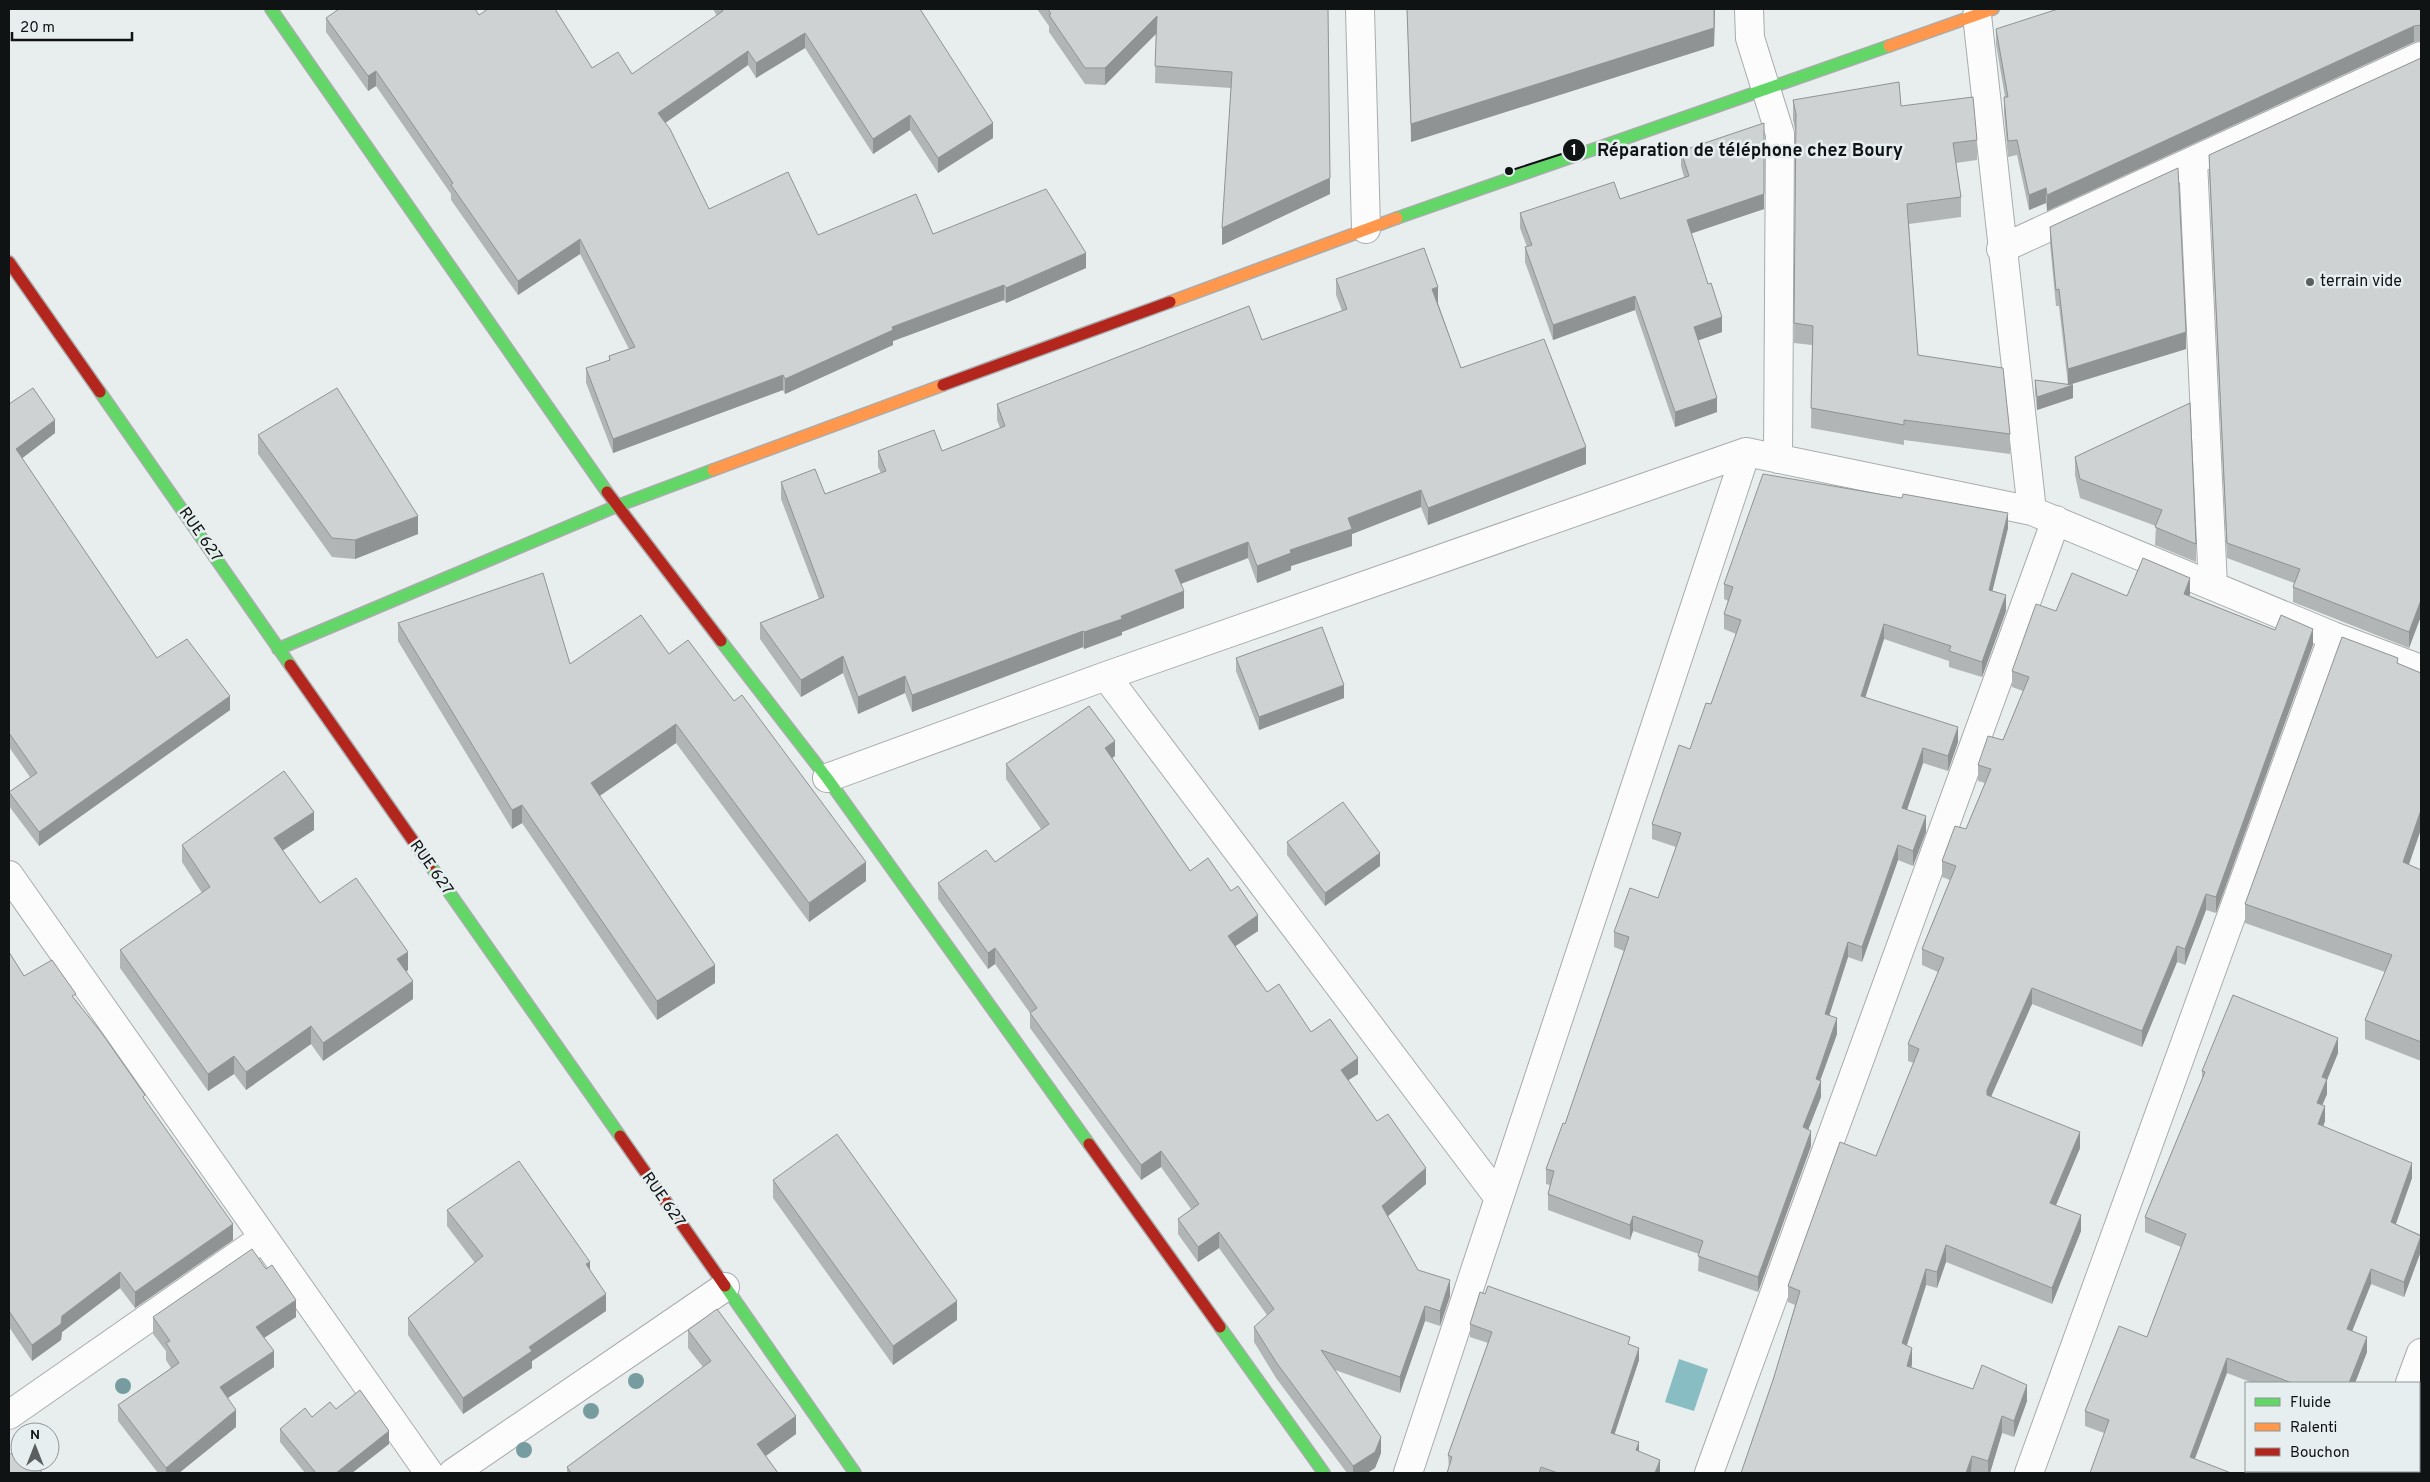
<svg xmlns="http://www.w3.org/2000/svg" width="2430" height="1482" font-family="Overpass,sans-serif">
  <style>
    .water { fill: #87bdc3 }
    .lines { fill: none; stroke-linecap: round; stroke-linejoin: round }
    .street-casing { stroke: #a9acac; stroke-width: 30 }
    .fast-casing { stroke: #a9acac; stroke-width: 14 }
    .slow-casing { stroke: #a9acac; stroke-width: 14 }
    .jam-casing { stroke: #a9acac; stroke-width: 14 }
    .street { stroke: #fcfcfc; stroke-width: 28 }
    .fast { stroke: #63d668; stroke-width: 11 }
    .slow { stroke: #ff974d; stroke-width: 11 }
    .jam { stroke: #b3261e; stroke-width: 11 }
    .tree { fill: #769c9f }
    .wall { fill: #b1b5b5 }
    .shaded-wall { fill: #909393 }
    .building { fill: #ced2d2; stroke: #909393 }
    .poi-dot { fill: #5c5f5f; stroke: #e6eeef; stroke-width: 2 }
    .labels { text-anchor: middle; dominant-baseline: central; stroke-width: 5; stroke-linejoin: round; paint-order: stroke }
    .poi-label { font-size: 16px; fill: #101313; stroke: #e6eeef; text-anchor: start }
    .street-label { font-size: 16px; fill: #101313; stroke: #e6eeef }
    .leader { fill: none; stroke: #101313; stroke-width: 2 }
    .callout-dot { fill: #101313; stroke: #e6eeef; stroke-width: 2 }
    .mark-label { font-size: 15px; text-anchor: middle; font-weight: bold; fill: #fff }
    .callout-label { font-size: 18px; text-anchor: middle; font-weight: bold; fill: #101313; stroke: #e6eeef; stroke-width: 5; stroke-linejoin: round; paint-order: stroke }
  </style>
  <rect width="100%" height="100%" fill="#e8eded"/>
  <path class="water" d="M1679,1359l29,10 -14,42 -29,-9z"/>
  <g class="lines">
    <defs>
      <path id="street" d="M1360,9l6,220
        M1749,9l1,29 30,96 -2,325
        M1977,15l55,496
        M2193,161l20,425
        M2001,249l420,-193
        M1106,676l393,522
        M827,778l279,-102 640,-224 286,59 301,125 88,33
        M9,875l420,598
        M2410,1383l11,-30
        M9,1415l254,-177
        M453,1473l272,-186
        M1408,1473l338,-1021
        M1709,1473l347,-953
        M2029,1473l304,-837
        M2377,1473l1,-2"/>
      <path id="fast" d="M271,9l336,483
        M1397,218l492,-172
        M100,392l190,273
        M721,641l106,137 262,366
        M278,649l339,-143 96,-36
        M430,865l190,271
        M725,1286l130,187
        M1220,1327l104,146"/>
      <path id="slow" d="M1889,46l104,-37
        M1170,302l227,-84
        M713,470l230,-85"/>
      <path id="jam" d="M9,262l91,130
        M943,385l227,-83
        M607,492l114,149
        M290,665l140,200
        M620,1136l105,150
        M1089,1144l131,183"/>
    </defs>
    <use href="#street" class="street-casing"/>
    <use href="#fast" class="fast-casing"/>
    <use href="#slow" class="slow-casing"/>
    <use href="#jam" class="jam-casing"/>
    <use href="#street" class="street"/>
    <use href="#fast" class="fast"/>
    <use href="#slow" class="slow"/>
    <use href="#jam" class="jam"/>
  </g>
  <g class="tree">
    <circle cx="636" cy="1381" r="8"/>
    <circle cx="123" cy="1386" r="8"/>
    <circle cx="591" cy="1411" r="8"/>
    <circle cx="524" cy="1450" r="8"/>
  </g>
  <path class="wall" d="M713,9h207l73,129 -55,35 -28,-43 -37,24 -68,-106 -49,30 -8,-13 -83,58 44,86 109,26 115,-1 153,34 -80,35 -2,-3 -111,41v4l-108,49 -2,-4 -170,63 -27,-70v-15l23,-8v-4l20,-7 -49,-95 -62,41 -67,-95v-6l-75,-108 -8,5 -42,-59v-14l153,-3 113,53 40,6 85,-58z
    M1037,9h291l2,185 -108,51 9,-157 -76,-5 1,-50 -51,52 -20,-1 -36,-52v-6z
    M1407,9h308l-1,37 -303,96z
    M2421,9v32l-7,1 -367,169 -1,-8 -17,7 -12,-55 -9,2 -4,-44v-16h1l-9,-53v-15z
    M2421,58v558l-12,32 -116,-46v-15l1,-4 -67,-25 -18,-387v-16z
    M1793,100l108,6 76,34v20l-21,3 5,34v20l-52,7 9,131 92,79v20l-106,-14v5l-93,-17 1,-83 -18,-2 2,-209 -3,-14z
    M1681,151l83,58 -73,24 31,99 -24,8 19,72 -42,15 -40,-117 -82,30 -28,-78v-15h2l-7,-19v-15l100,-14 64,-22 -3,-11z
    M2050,227l136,122 -117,36 4,13 -36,12 -2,-18v-12l33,5 -9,-79h-3l-6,-62z
    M1336,279l102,24 23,65 125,96 -158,61 -7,-18 -69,27v12l-61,20v4l-34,13 -9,-25 -67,26 3,24 -62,24v3l-38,14 -1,-2 -171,65 -7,-19 -47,21 -15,-41 -42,24 -41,-58v-16l59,-24 -38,-100v-17l44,12 56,-21 -3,-6v-16h64l58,-23 -3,-8v-16l265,-64 80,-29 -6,-16z
    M2190,403l6,141v18l-41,-17 1,-19 -76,-28 -5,-23v-18z
    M9,404l46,29 -33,25 135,200 73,52 -191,136 -30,-40v-14l21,-15 -21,-30z
    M258,435l160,99 -63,25 -23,-2 -74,-103z
    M2008,528l-16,63 14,20 -24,66 -33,-10v-6l-65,-22 -19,58 93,45 -10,29 -25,-8 -16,47 19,22 -13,34 -15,-6 -36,102 -14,-5 -19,58 8,19 -17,47 1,16 -13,33 3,16 -53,146 -60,-21 1,-17 -66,-23 -3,9 -82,-30v-16l2,-9 -4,-1v-15l19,-45 59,-173 -10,-4v-15l44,-34 18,-51 -24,-8v-15l38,-75 21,-45 25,-70 -12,-5v-15l4,-13 -4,-2v-15z
    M2190,594l-1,2 124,49 -97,268 -10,-3 -21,55 -8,-3 -35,85 -110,-43 -41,92 89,52 -24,57 25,26 -29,73 -106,-42 -9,26 -11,-3 -19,60 5,19 -1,4 62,21 54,12 -13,36 -12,-4 -12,40h-15l-3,-1 -1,1h-230l32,-93 22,-75 -7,-3v-16l88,-130 38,-93 -6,-2v-17l30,-72 -16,-7v-16l28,-69 -8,-3v-16l24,-32 19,-46 -7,-2v-16l25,-25 20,-49 -11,-4v-16l44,-60 71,-15z
    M398,623l172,41 99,-10 65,47 132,180 -57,41 -133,-179 -77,53 116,187 -58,37 -135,-197 -10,6 -114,-188z
    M1236,658l108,40 -85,32 -23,-59z
    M2398,664l23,9v156l-12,36 12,5v191l-56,-22v-19l20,-48 -140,-49v-19z
    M1115,756l-3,2 78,113 68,60 -23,15 32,46 91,82 -10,6 29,41 49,63 -38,32 30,54 32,26 -10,30 -15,-5 -25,72 -65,-23 46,83 -6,15 -8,5h-20l-71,-95 -22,-36v-15l13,-12 -48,-67 -21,14 -20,-28v-15l13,-10 -30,-42 -20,13 -111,-152v-15l-35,-49 -7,5 -50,-70v-16l57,-21 46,-33 -35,-50v-15z
    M314,830l-32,21 38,52 88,67 -2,2 7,27 -90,62 -12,-17 -65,46 -12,-16 -26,17 -88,-123v-18l82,-57 -20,-31v-17z
    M1287,842l93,24 -55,40 -38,-51z
    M9,952l15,24 52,24 69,101 88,139 -98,68 -15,-20 -58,44 -1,8 -29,21 -23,-34z
    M2338,1053l-11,27v14l-5,11 3,16 -2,6 89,51 -16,46 25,11v16l-17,46 -33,-13 -19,47 15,21 -12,31h-102l-26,-10 -123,60 -19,-7v-15l62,-74 34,-90 -36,-15v-15l57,-138v-8z
    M773,1180l184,140 -64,45 -120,-167z
    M447,1210l143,60 16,41 -74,50v7l-69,46 -55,-79v-17l67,-55 -28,-37z
    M153,1317h143l-32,21 10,29 -46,31 8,29 -57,46h-21l-40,-52v-16l53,-37 -5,-8v-9l-13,-17z
    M1470,1324l160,21 9,15 -25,74 25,18 21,8v13h-213l2,-5 -1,-13 40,-112 -18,-6z
    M688,1330l108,104 -30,22 12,17h-211v-6l136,-100 -15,-19z
    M336,1409l53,35 -37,29h-47l-25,-31v-13l32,-12z"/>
  <path class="shaded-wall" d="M1715,9l-1,37 -303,96v-18z
    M1157,16v17l-52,52v-17z
    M2414,26v16l-367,169v-16z
    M805,33v15l-49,30v-15z
    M748,51v14l-90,63v-15z
    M376,71v15l-8,5v-15z
    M910,115v15l-37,24v-15z
    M993,123v15l-55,35v-15z
    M1764,123v86l-77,26v-15z
    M1330,178v16l-108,51v-17z
    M2046,188v15l-17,7v-15z
    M580,239v15l-62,41v-14z
    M1086,253v15l-80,35v-15z
    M1004,285v15l-111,41v4l-108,49v-15l107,-52z
    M1438,287v16l-6,2v-16z
    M1635,296v14l-82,30v-15z
    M1722,317v15l-28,10v-15z
    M2186,332v17l-118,36v-16z
    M783,375v15l-170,63v-14z
    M2073,385v13l-36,12v-13z
    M1717,398v14l-42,15v-15z
    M55,420v13l-39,30v-14z
    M1586,447v17l-158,61v-17z
    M1421,490v17l-69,27v12l-61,20v4l-34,13v-17l33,-16 58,-32z
    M2008,513v15l-19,77v-15z
    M418,516v18l-63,25v-19z
    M1248,542v16l-73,28v-16z
    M2190,578v16l-6,16v-16z
    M1184,591v17l-62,24v3l-38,14v-17l37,-16z
    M2006,595v16l-24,66v-15z
    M2421,600v16l-12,32v-16z
    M1884,624v15l-23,72v-15z
    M2313,629v16l-97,268v-16z
    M1083,631v16l-171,65v-17z
    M843,656v17l-42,24v-17z
    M905,676v17l-47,21v-17z
    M1344,685v13l-85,32v-13z
    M230,696v14l-191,136v-14z
    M676,724v19l-85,59v-19z
    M1958,727v15l-10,29v-15z
    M1115,741v15l-10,7v-15z
    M1923,748v15l-21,61v-16z
    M522,805v18l-10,6v-19z
    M2421,810v19l-18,52v-19z
    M314,812v18l-40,26v-18z
    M1926,816v16l-13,34v-15z
    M1898,845v15l-36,102v-15z
    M1380,853v13l-55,40v-13z
    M866,862v19l-57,41v-19z
    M2206,894v16l-21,55v-16z
    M1258,915v16l-30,20v-15z
    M1848,942v15l-23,72v-15z
    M2177,946v16l-35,85v-16z
    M995,948v16l-7,5v-16z
    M408,952v18l-11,7v-18z
    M715,965v18l-58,37v-19z
    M413,981v18l-90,62v-18z
    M2032,988v16l-45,102v-16z
    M1837,1018v16l-21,58 5,-11v16l-18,46v-16l13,-48z
    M311,1026v18l-65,46v-18z
    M2338,1038v15l-11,27v14l-10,24v-15l5,-26z
    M234,1056v18l-26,17v-17z
    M1358,1058v16l-17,11v-15z
    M2325,1106v15l-7,19v-16z
    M1811,1131v15l-53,146v-15z
    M2080,1132v16l-30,71v-16z
    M1161,1151v16l-20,13v-15z
    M2412,1163v15l-21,59v-15z
    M1426,1168v16l-44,37v-15z
    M2081,1215v16l-29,73v-16z
    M1633,1216v15l-3,9v-15z
    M233,1224v16l-98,68v-16z
    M1219,1232v16l-21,14v-15z
    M2421,1236v15l-17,46v-15z
    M1946,1245v17l-9,26v-16z
    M590,1262v16l-4,-14z
    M1926,1269v16l-24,75v-17z
    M2371,1269v15l-24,60v-15z
    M120,1272v16l-58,44 -1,8 -29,21v-16l30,-29z
    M1450,1280v16l-10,30v-15z
    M606,1294v17l-74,50v7l-69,46v-16l66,-51z
    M296,1300v17l-40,26v-16z
    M957,1301v19l-64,45v-19z
    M1425,1306v15l-25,72v-16z
    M2367,1337v15l-12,31h-6z
    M1639,1348v12l-28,85v-12z
    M1912,1348v16l-5,18v-16z
    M274,1351v16l-54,36v-16z
    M2227,1358v15l-37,99v-15z
    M2027,1385v16l-13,36v-16z
    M236,1410v17l-57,46h-13v-5z
    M796,1416v18l-39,28v-18z
    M2002,1416v17l-12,40h-2v-12z
    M389,1431v13l-37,29h-16z
    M1381,1437v16l-6,15 -8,5h-14v-7z
    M1639,1442v13l-3,-5z
    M1972,1456l-1,17h-5z
    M1660,1460v13h-5z"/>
  <path class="building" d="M339,9h136l4,6 9,-6h67l37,59 26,-16 14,22 91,-63 -1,-2h198l73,114 -55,35 -28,-43 -37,24 -68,-106 -49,30 -8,-12 -90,62 12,16 39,80 79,-37 30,63 98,-41 17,40 113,-45 40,64 -80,35 -2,-3 -112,42 1,3 -108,49 -2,-4 -170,64 -27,-71 24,-8 -1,-4 26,-9 -55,-108 -62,42 -67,-96 2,-2 -77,-112 -8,5 -42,-58z
    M1048,9h280l2,169 -108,50 10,-156 -77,-6 2,-50 -52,52h-20l-36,-53 2,-1z
    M1407,9h307v19l-303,96z
    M2058,9h363v16l-7,1 -367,169 -1,-7 -17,7 -12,-55 -9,1 -4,-44h4l-12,-68z
    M2421,58v542l-12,32 -116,-45 7,-18 -73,-26 -18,-388z
    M1899,82l2,24 72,-9 4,43 -24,3 8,54 -54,7 11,151 85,13 7,66 -106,-14v5l-93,-17 2,-82 -19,-3 2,-209 -3,-14z
    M1764,123v71l-77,26 21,64 3,-1 11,34 -28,10 23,71 -42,14 -40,-116 -82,29 -28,-78 7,-2 -12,-32 94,-31 6,17 69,-23 -8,-25z
    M2178,168l8,164 -118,37 -9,-80 -3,1 -6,-63z
    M1424,248l14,39 -6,2 29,79 83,-29 42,108 -158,61 -7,-18 -73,28 4,11 -62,21 1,3 -34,13 -9,-24 -73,28 9,21 -63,25 1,3 -38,13 -1,-1 -171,64 -7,-19 -47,21 -15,-41 -42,24 -41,-57 64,-26 -43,-115 34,-13 10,25 61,-23 -8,-20 56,-21 8,21 63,-25 -8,-22 252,-98 13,34 85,-31 -11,-30z
    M2035,380l38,5 -36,12z
    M33,388l22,32 -39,29 141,209 30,-19 43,57 -191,136 -30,-40 28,-19 -28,-40v-329z
    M337,388l81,128 -63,24 -23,-2 -74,-103z
    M2190,403l6,141 -41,-17 7,-17 -82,-31 -5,-22z
    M1763,474l139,24 1,-4 105,19 -19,77 17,5 -24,67 -33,-11 2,-5 -67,-22 -23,72 97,31 -10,29 -25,-8 -21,60 24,8 -13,35 -15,-6 -36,102 -14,-5 -23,72 12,4 -21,61 5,2 -18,46 8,4 -53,146 -60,-21 5,-15 -70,-25 -3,9 -82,-31 6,-23 -8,-2 17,-46 2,1 64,-187 -15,-5 16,-44 28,10 23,-65 -29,-9 27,-79 11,4 16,-46 5,1 30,-84 -17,-6 9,-27 -9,-3z
    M2143,558l47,20 -6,16 91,36 6,-15 32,14 -97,268 -10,-3 -21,55 -8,-3 -35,85 -110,-43 -45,102v5l93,37 -30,71 31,12 -29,73 -106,-43 -9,27 -11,-3 -24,74 10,5 -5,18 66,23 9,-24 45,20 -13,36 -12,-5 -14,45 -16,-5 -6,17h-225l32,-93 27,-89 -12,-5 52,-144 36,14 43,-107 -11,-5 36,-86 -22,-9 34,-83 -14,-5 13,-35 11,3 25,-60 -13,-4 10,-29 15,4 26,-63 -17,-6 24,-67 20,7 16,-38 55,23z
    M543,573l27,91 71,-49 28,39 19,-14 46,61 8,-6 124,167 -57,41 -133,-179 -85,59 124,182 -58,36 -135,-196 -10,5 -114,-187z
    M1322,627l22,58 -85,32 -23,-59z
    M2342,637l56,21 -1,5 24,10v137l-18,52 18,8v172l-56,-22 27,-65 -147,-51z
    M1089,706l26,35 -10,7 85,123 18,-13 23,33 7,-5 20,29 -30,21 39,56 12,-8 32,48 19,-13 28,39 -17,12 36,51 11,-7 38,54 -44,38 36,64 32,10 -10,31 -15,-5 -25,71 -79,-27 60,87 -6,15 -22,14 -77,-104 -22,-35 20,-18 -55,-77 -21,15 -20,-28 21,-15 -38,-53 -20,14 -111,-152 7,-5 -42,-60 -7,5 -50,-70 48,-33 9,12 54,-38 -43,-60z
    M284,771l30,41 -40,26 46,65 36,-25 52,74 -11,7 16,22 -90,62 -12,-17 -65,46 -12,-16 -26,18 -88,-124 90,-63 -28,-42z
    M1343,802l37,51 -55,40 -38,-51z
    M9,952l15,24 28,-16 24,34 -4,2 29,36 44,63 -2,2 90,127 -98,68 -15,-20 -58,44 -1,8 -29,21 -23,-34z
    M2233,995l105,43 -16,39 5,2 -10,24 8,3 -7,18 94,39 -21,59 30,14 -17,46 -33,-13 -24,60 20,8 -18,46h-57l-65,-25 -37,99 41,16h-141l19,-53 -24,-9 34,-85 28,11 39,-103 -41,-17 60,-145 -3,-1z
    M837,1134l120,167 -64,45 -120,-166z
    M519,1161l71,101 -4,2 20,30 -77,53 3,4 -69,47 -55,-80 75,-62 -36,-46z
    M252,1249l14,20 6,-4 24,35 -40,27 18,24 -54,36 16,23 -70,58 -48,-63 61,-42 -13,-20 4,-2 -17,-24z
    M1488,1286l142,51 -2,7 11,4 -28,85 28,9 -3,8 24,10 -5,13h-97l-17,-6 -2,6h-92l5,-16 -4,-2 44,-123 -22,-8 10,-32 5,2z
    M717,1309l79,107 -39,28 21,29h-207l-4,-6 144,-106 -23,-31z
    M360,1390l29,41 -53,42h-20l-36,-44 25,-21 7,9 18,-15 6,7z
    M20,1447v15h15l7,11h-33v-18z"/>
  <circle class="poi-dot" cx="2310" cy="282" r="5"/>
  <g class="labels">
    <g class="poi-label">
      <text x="2320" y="282">terrain vide</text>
    </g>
    <g class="street-label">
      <text transform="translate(200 535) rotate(55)">RUE 627</text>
      <text transform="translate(431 868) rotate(55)">RUE 627</text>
      <text transform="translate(663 1200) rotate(55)">RUE 627</text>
    </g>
  </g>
  <path class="leader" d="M1509 171L1574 150"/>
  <g class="callout-dot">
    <circle cx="1509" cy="171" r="5"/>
    <circle cx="1574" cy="150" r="12"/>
  </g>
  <g class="mark-label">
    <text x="1574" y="155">1</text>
  </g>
  <g class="callout-label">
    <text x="1750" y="156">Réparation de téléphone chez Boury</text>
  </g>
  <rect width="2430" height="1482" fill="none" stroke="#101313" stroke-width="20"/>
  <rect x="2245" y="1382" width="175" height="90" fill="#e6eeef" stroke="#909697"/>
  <rect x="2255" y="1398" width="25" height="8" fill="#63d668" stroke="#909697"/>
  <text x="2290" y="1407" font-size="15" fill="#101313">Fluide</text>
  <rect x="2255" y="1423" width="25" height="8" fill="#ff974d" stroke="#909697"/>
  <text x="2290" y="1432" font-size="15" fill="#101313">Ralenti</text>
  <rect x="2255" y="1448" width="25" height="8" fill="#b3261e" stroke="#909697"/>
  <text x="2290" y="1457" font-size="15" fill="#101313">Bouchon</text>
  <g transform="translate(35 1447)"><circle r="24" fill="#e6eeef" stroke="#909697"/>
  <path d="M0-4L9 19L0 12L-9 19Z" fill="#5c5f5f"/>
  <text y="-8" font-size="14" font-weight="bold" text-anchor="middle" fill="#101313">N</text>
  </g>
  <path d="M12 32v8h120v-8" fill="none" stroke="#101313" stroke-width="2.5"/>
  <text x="20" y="32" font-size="15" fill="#101313" stroke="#e6eeef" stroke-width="4" paint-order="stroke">20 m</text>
</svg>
